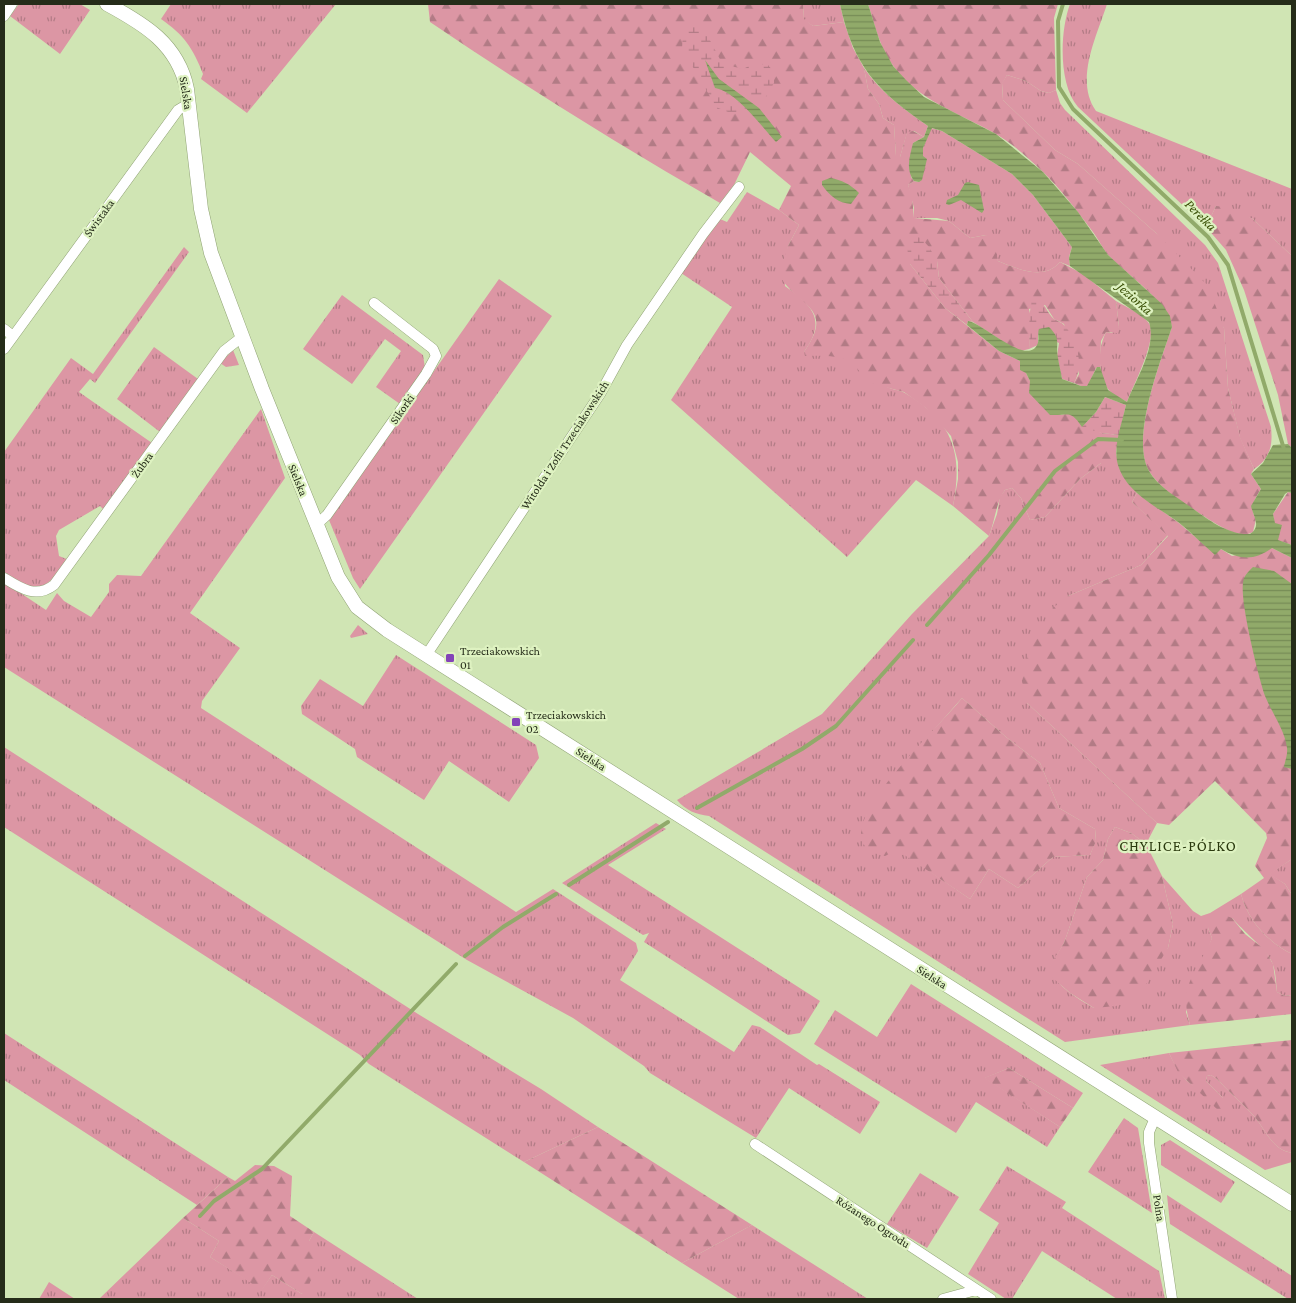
<svg xmlns="http://www.w3.org/2000/svg" width="1296" height="1303" font-family="'Crimson Pro',serif">
  <style>
    .grass { fill: url(#grass-tufts); fill-rule: evenodd }
    .forest { fill: url(#forest-firs) }
    .wetland { fill: url(#wetland-marsh) }
    .water { fill: url(#water-rules) }
    .lines { fill: none; stroke-linecap: round; stroke-linejoin: round }
    .stream { stroke: #91aa6a; stroke-width: 4 }
    .street-casing { stroke: #90a375; stroke-width: 11 }
    .secondary-casing { stroke: #90a375; stroke-width: 15 }
    .street { stroke: #fff; stroke-width: 10 }
    .secondary { stroke: #fff; stroke-width: 14 }
    .poi-dot { fill: #8343b8; stroke: #def2c1; stroke-width: 2 }
    .labels { text-anchor: middle; dominant-baseline: central; stroke-width: 4.5; stroke-linejoin: round; paint-order: stroke }
    .street-label { font-size: 12px; fill: #252c19; stroke: #def2c1 }
    .poi-label { font-size: 12px; fill: #252c19; stroke: #def2c1; text-anchor: start }
    .water-label { font-size: 14px; font-style: italic; fill: #384e04; stroke: #def2c1 }
    .quarter-label { font-size: 15px; letter-spacing: 1px; fill: #2b3a0f; stroke: #def2c1 }
  </style>
  <defs>
    <pattern id="grass-tufts" width="24" height="20" patternUnits="userSpaceOnUse" patternTransform="scale(1.25)"><rect width="24" height="20" fill="#dc96a4"/><path d="M3 7l-1-3M5 7V3M7 7l1-3M15 17l-1-3M17 17v-4M19 17l1-3" fill="none" stroke="#b27b85"/></pattern>
    <pattern id="forest-firs" width="22" height="20" patternUnits="userSpaceOnUse" patternTransform="scale(1.25)"><rect width="22" height="20" fill="#dc96a4"/><path d="M5 1l3.5 6h-7zM16 11l3.5 6h-7z" fill="#b27b85"/></pattern>
    <pattern id="wetland-marsh" width="20" height="14" patternUnits="userSpaceOnUse" patternTransform="scale(1.25)"><rect width="20" height="14" fill="#dc96a4"/><path d="M1 5h8M5 5V1M11 12h8M15 12V8" fill="none" stroke="#b27b85"/></pattern>
    <pattern id="water-rules" width="6" height="5" patternUnits="userSpaceOnUse" patternTransform="scale(1.25)"><rect width="6" height="5" fill="#91aa6a"/><path d="M0 2.5h6" fill="none" stroke="#768b56"/></pattern>
  </defs>
  <rect width="100%" height="100%" fill="#d0e5b4"/>
  <path class="grass" d="M19,4h61l10,6 -30,44 -50,-38z
    M171,4h165l-89,109 -46,-34 2,-5c-10,-26 -19,-39 -42,-55z
    M803,4h37l4,18 -31,4 -9,-6z
    M1070,4h37c-10,32 -33,76 -11,107l196,78v67l-39,-37 -37,-13 -10,21 -128,-120c-20,-23 -18,-76 -8,-103z
    M864,68c17,25 40,41 64,58l-4,11 -10,-6 -7,2 -7,24h-4l-2,-32 -11,-7 -4,-14 -11,-15z
    M1007,75l19,6 15,10 8,2 7,-3 4,13 5,7 140,135 13,18 53,164c2,19 -1,31 -17,42l-14,-31 -12,-50 -4,-60 -68,-95 -78,-69 -23,-14 -52,-50 -1,-17z
    M931,128l11,3 70,43 21,21 39,52 -3,10 1,9 -10,-4c-16,19 -42,7 -62,-1l-12,-26 -16,3 -21,-17 -12,-3h-23v-10l-6,-23 6,-4 5,1 4,-34z
    M747,192l32,18 20,15 -11,21 -3,40c28,20 42,34 19,66 11,2 24,1 35,4 18,5 31,24 48,31 6,3 13,3 18,6 49,29 58,61 48,113l-37,-26 -69,77 -176,-157 61,-93 -51,-34 34,-51 5,-3 7,3z
    M184,247l5,5 -94,131 -5,-4 -11,13 73,51 -48,67 -4,-4 -41,24 -3,6 3,20 10,4c-26,31 -29,36 -65,12v-120l67,-94 22,16z
    M499,279l53,37 -192,273 -7,-11 -24,-58z
    M342,295l81,60 2,13 -25,36 -24,-17 25,-36 -16,-12 -33,45 -49,-35z
    M1116,301c10,6 25,12 32,21 12,14 -15,63 -21,80 -6,-4 -15,-7 -19,-13 -11,-16 -10,-41 -2,-57l6,1 7,-6z
    M154,347l44,32 -38,53 -43,-33z
    M233,350l6,15 -13,2 -6,-4z
    M261,409l24,69 -95,135 50,35 -38,53 -1,7 315,204 37,-23 83,54 2,8 -18,29 114,72 18,-27 8,2 57,38 2,-1 61,38 -20,32 -71,-46 -33,50 -106,-65 -6,-7 -71,-48 -106,-58 -463,-293v-85l42,28 11,-17 7,8 27,16 18,-25v-8l8,-9 24,1z
    M1101,463h17l7,15 12,15 -5,9 36,33 -27,30 -73,31 -41,107 130,120 -11,21 -15,-11 -16,-6 -7,12 -5,21 -16,17 -23,66 -14,24c7,21 26,30 44,41l74,-60 5,-24 -11,-48 31,35 8,5 9,-3 31,-19c7,27 27,48 51,60v41l-7,1 -8,-4c-1,-9 -1,-19 -4,-27 -4,-14 -30,-34 -41,-47l-24,10 4,10 -26,74 4,13 -125,17 -356,-226c-13,-2 -23,-5 -32,-16l145,-86 90,-100 77,-78 8,-22 3,-17 5,-7 7,-2 9,10 9,22 15,-3 35,-38zM962,698l44,39 34,26 19,45 36,21 1,11 -6,15 -37,2 -35,31 -29,-19 -19,30 -73,-50 -6,3 -25,-36 29,-42z
    M358,625l10,9 -17,4 -1,-2z
    M396,655l140,90 3,13 -30,44 -60,-41 -25,39 -67,-43 -2,-8 -53,-35 -1,-8 19,-27 43,27z
    M4,747l414,267 123,75 57,38 -74,35 -155,-98 -9,-9 -356,-228z
    M656,823l10,6 -58,36 212,136 -20,32 -12,2 -144,-93 5,-9 -6,2 -81,-52z
    M1292,859v36l-7,-11 -16,-10z
    M911,984l172,109 -10,15 -64,-40 -24,10 75,49 -13,20 -71,-45 -20,31 -142,-89 21,-34 42,27z
    M4,1033l224,144 -31,28 -193,-125z
    M1169,1053c14,29 23,36 54,45l-17,-17 1,-5 4,-1 6,4c12,13 25,24 37,37 12,14 17,33 38,37v9l-27,8 -165,-105z
    M1124,1118l14,10 14,85 -64,-41z
    M1170,1140l65,42 -14,21 -60,-38v-20z
    M1007,1166l59,36 -4,6 97,63 6,28h-48l-75,-48 -30,48h-6l-38,-25 31,-51 -20,-13z
    M920,1173l39,24 -32,51 -40,-24z
    M1167,1195l125,81v23h-4l-118,-75z
    M183,1218l36,23 -9,16 52,32 10,-14 30,19 7,-53 5,-9 104,67h-319z
    M752,1225l116,74h-129l-57,-36z
    M49,1282l26,17h-36z"/>
  <path class="forest" d="M428,4h375l1,15 9,7 31,-4 9,26 11,20 4,21 11,15 4,14 11,7 2,31 4,1 7,-25 6,-1 11,6 -11,6 -2,34 3,4 -6,4 4,11 2,22 35,3 21,17 16,-3 7,3 5,23c20,8 46,20 62,1l23,12 33,27 3,26 -2,6 -11,-1 -5,9 -1,26 -4,1 -8,18h-7l-7,-3 5,-9 -15,-50 -10,-5 -9,-14 -16,4 2,9 -2,31 -8,2 -11,-5 -37,-24 -34,-44 -2,-17 -27,3 35,44 54,43 21,10 10,20 31,34 8,-2 32,20 18,2 -3,17 2,11h-17l-21,16 -35,38 -15,3 -9,-22 -9,-10 -7,2c-9,12 -10,31 -16,46l-36,-30 5,-27v-17l-7,-26 -25,-28 -22,-16 -38,-10c-13,-28 -33,-27 -61,-26l-1,-4c33,-47 -9,-45 -25,-78l9,-28 11,-21 -20,-15 12,-24 -41,-34 -16,33 -14,18c-99,-57 -196,-117 -290,-181z
    M868,4h190l-4,14 2,72 -7,3 -8,-2 -15,-10 -19,-6 -5,9 1,16 52,50 23,14 78,69 52,53 16,42 4,60 12,49 14,32 -3,5 10,15c-7,11 -12,19 -5,30l-3,13c-13,8 -33,-6 -45,-13 -19,-13 -47,-28 -59,-48 -19,-32 12,-111 23,-144 -5,-26 -43,-51 -62,-70 -7,-7 -11,-17 -17,-25 -16,-21 -32,-43 -51,-61 -15,-14 -30,-28 -48,-38 -35,-20 -75,-32 -100,-66 -14,-18 -19,-42 -26,-63z
    M1216,206l13,1 24,12 39,37v192l-4,-4 -10,-49 -34,-105 -18,-40 -20,-23z
    M1288,492l4,1v52l-15,-5 -4,-26z
    M1137,493l42,30 36,31 6,-5 11,7 40,-8 20,10v301l-22,15 15,10 7,11v59c-24,-12 -44,-33 -51,-60l23,-16 -9,-12 12,-28 -1,-5 -51,-52 -46,44 -12,-2 -130,-120 -5,-22 7,-31 24,-42 15,-12 73,-31 27,-29 -36,-34z
    M962,698l44,39 34,26 19,45 36,21 1,12 -6,14 -37,2 -35,31 -29,-19 -19,30 -73,-49 -12,6c-11,-3 -24,-8 -24,-21 -1,-36 78,-108 101,-137z
    M1115,827l16,6 15,11 16,32 11,48 -5,24 -29,48 -23,10 -22,2 -24,-15 -17,-15 -4,-11 15,-24 23,-66 16,-17 5,-21z
    M1222,914l10,4 13,16 19,15 9,15 4,28 8,4 7,-1v19l-102,11c-12,-41 7,-52 22,-87l-4,-10 3,-9z
    M1292,1040v113c-21,-4 -26,-23 -38,-37 -12,-13 -25,-24 -37,-37l-6,-4 -4,1 -1,5 17,17 4,9 -1,7 -6,-2 -42,-40 -9,-19z
    M1009,1068l64,40 -13,19 -76,-49z
    M598,1127l154,98 -70,38 -158,-101z
    M255,1165l19,1 18,10 -2,40 24,16 -5,9 19,13 -26,40 -30,-19 -10,15 -52,-33 9,-16 -36,-23 45,-41 7,4z"/>
  <path class="wetland" d="M689,24c20,4 24,25 34,40l20,5 12,-6 13,2 6,7v11l-15,25 -40,-29 -13,-17 9,26c13,2 23,14 33,24h-20l-12,-5 -34,-59 1,-14z
    M912,235l9,3 8,9 8,14 2,17 34,44 -5,-1 -1,4 -22,-17 -35,-44 -3,-16z
    M1039,301c8,5 8,12 15,18 3,2 7,3 10,6 14,15 20,41 10,58l-12,-4 -5,-23 2,-13 -21,-9v11l-9,4c1,-13 -1,-37 3,-47z
    M1105,397l21,8 -7,30 -18,-2 -19,-6 14,-15z"/>
  <path class="water" d="M840,4h28l12,38 13,24 13,14 18,17 72,37 47,38 35,40 30,43 54,49 8,12 2,11c-11,33 -42,111 -23,144 9,16 28,26 43,37 17,12 36,27 58,26 12,-8 3,-18 1,-28l10,-17 -10,-15 12,-11 10,-18 15,-1 4,4v45l-4,-1 -3,2 -12,20 2,9 7,2 -4,15 14,5v13l-20,-10c-18,13 -32,12 -51,1l-6,6c-13,-11 -24,-23 -37,-33 -22,-16 -55,-31 -61,-61 -3,-18 5,-38 9,-56l-21,-8 -9,15 -14,15c-12,-18 -13,-11 -32,-12l-21,-22 1,-12 -4,-8 -6,-3v-9l-21,-10 -32,-26 1,-4c15,2 58,45 69,24 3,-5 0,-11 2,-16l10,-2c13,13 6,16 9,31 1,7 3,14 4,21l19,7h6l10,-19h3l8,23 19,12c9,-23 30,-55 22,-80l-79,-56 -1,-8 3,-11 -39,-52 -21,-21 -70,-43 -10,-3 -9,20v8l4,3 -5,21 -3,2 -5,-1c-9,-12 -4,-25 -1,-38l11,-6 4,-11c-51,-35 -75,-60 -88,-122z
    M705,60l14,19 40,29 23,29 -6,5c-14,-15 -40,-51 -61,-54z
    M830,178c12,2 20,6 29,15l-8,11c-13,-1 -21,-8 -29,-19v-4z
    M968,182l11,3 5,25 -2,3 -21,-13 -12,5 -3,-1 1,-4 11,-5 7,-12z
    M1253,567l21,4 18,13v185l-8,-2c1,-6 4,-13 3,-19 -2,-18 -15,-35 -22,-52 -7,-21 -25,-94 -22,-113 1,-8 5,-11 10,-16z"/>
  <g class="lines">
    <path class="stream" d="M1063,4l-5,17 1,66 14,22 135,128 20,28 56,184
      M927,625l62,-70 66,-84 43,-32 24,1
      M697,808l105,-59 34,-23 77,-86
      M569,885l99,-63
      M465,956l38,-29 53,-33
      M200,1216l14,-15 48,-32 194,-205"/>
    <defs>
      <path id="street" d="M4,16l8,-12
        M4,329l9,7
        M4,349l174,-239 10,-6
        M316,525l11,-10 99,-141 10,-18 -3,-7 -59,-46
        M4,578c16,10 32,21 50,7l170,-234 18,-14
        M427,654l173,-260 27,-49 76,-111 36,-47
        M1155,1118l-6,14v11l23,156
        M755,1144l236,155
        M943,1299l33,-9"/>
      <path id="secondary" d="M107,4c37,20 71,40 80,85l14,120 10,44 51,136 76,188 19,30 30,23 905,574"/>
    </defs>
    <use href="#street" class="street-casing"/>
    <use href="#secondary" class="secondary-casing"/>
    <use href="#street" class="street"/>
    <use href="#secondary" class="secondary"/>
  </g>
  <g class="poi-dot">
    <rect x="445" y="653" width="10" height="10" rx="2.5"/>
    <rect x="511" y="717" width="10" height="10" rx="2.5"/>
  </g>
  <g class="labels">
    <g class="street-label">
      <text transform="translate(186 93) rotate(81)">Sielska</text>
      <text transform="translate(99 218) rotate(-54)">Świstaka</text>
      <text transform="translate(402 409) rotate(-55)">Sikorki</text>
      <text transform="translate(565 445) rotate(-57)">Witolda i Zofii Trzeciakowskich</text>
      <text transform="translate(142 465) rotate(-54)">Żubra</text>
      <text transform="translate(298 480) rotate(68)">Sielska</text>
      <text transform="translate(591 759) rotate(33)">Sielska</text>
      <text transform="translate(932 977) rotate(33)">Sielska</text>
      <text transform="translate(1159 1208) rotate(82)">Polna</text>
      <text transform="translate(873 1222) rotate(33)">Różanego Ogrodu</text>
    </g>
    <g class="poi-label">
      <text x="460" y="651">Trzeciakowskich<tspan x="460" dy="14">01</tspan></text>
      <text x="526" y="715">Trzeciakowskich<tspan x="526" dy="14">02</tspan></text>
    </g>
    <g class="water-label">
      <text transform="translate(1201 215) rotate(45)">Perełka</text>
      <text transform="translate(1135 298) rotate(41)">Jeziorka</text>
    </g>
    <g class="quarter-label">
      <text x="1178" y="846">CHYLICE-PÓLKO</text>
    </g>
  </g>
  <rect width="1296" height="1303" fill="none" stroke="#252c19" stroke-width="10"/>
</svg>
